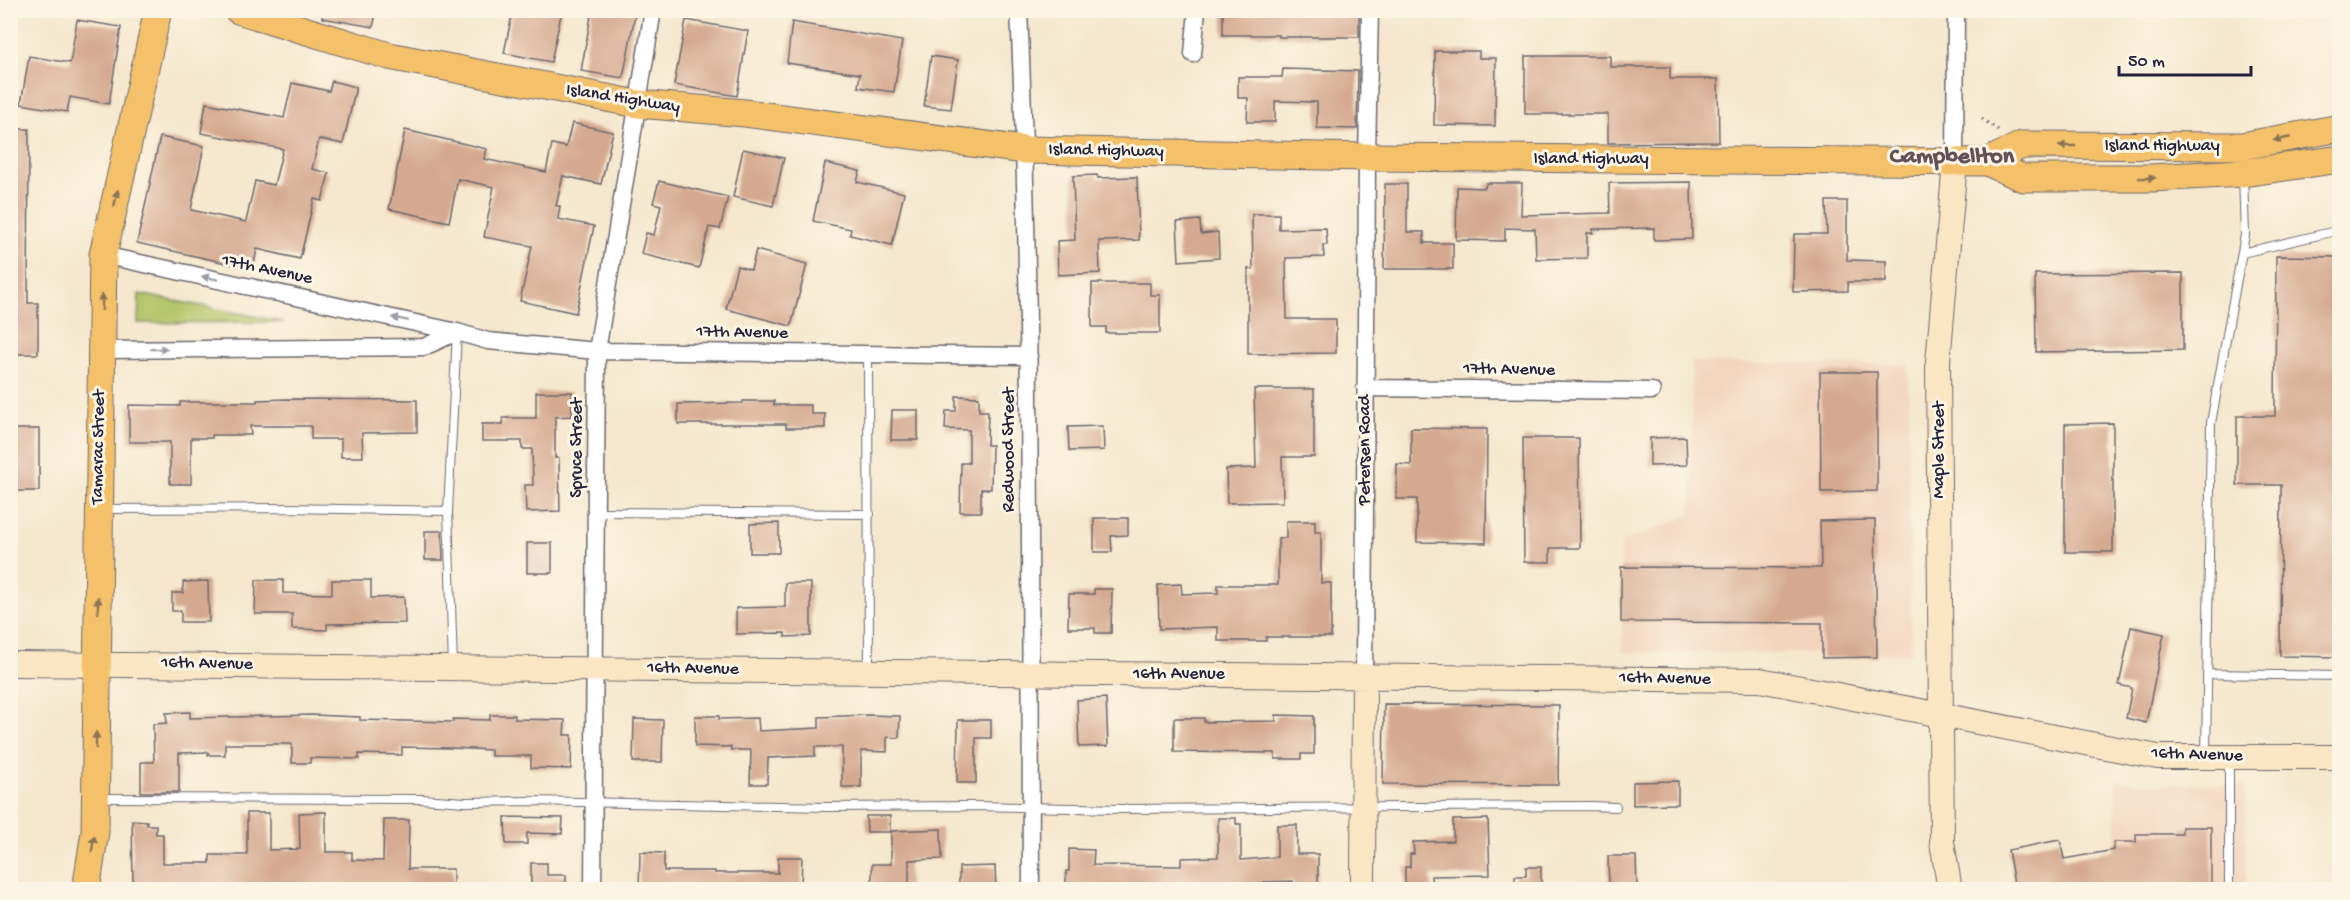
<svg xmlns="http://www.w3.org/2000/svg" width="2350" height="900" font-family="'Gochi Hand',sans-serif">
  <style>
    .built { fill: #f2d4be }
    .green { fill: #b4c568; stroke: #6b7452; stroke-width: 1.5 }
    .building { fill: #d5a990 }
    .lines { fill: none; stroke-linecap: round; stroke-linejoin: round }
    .lane-casing { stroke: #6c676e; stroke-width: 10 }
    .street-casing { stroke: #6c676e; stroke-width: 19 }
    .secondary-casing { stroke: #6c676e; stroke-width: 26 }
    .primary-casing { stroke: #6c676e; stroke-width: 29 }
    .path { stroke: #6c676e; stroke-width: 3; stroke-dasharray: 1.5 4.5; stroke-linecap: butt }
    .lane { stroke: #fff; stroke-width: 8 }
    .street { stroke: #fff; stroke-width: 16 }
    .secondary { stroke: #fbe6c4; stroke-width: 24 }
    .primary { stroke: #f4c16b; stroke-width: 27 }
    .oneway { fill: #8b7253 }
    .oneway2 { fill: #9c9ca7 }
    .labels { text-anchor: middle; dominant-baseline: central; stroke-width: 6; stroke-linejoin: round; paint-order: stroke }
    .street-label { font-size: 18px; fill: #22223b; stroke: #fcf5e5 }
    .district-label { font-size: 24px; font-weight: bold; fill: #615159; stroke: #fcf5e5 }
  </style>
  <rect width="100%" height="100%" fill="#fcf5e5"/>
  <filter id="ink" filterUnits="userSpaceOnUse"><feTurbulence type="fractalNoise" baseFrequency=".0167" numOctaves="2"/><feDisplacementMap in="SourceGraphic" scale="12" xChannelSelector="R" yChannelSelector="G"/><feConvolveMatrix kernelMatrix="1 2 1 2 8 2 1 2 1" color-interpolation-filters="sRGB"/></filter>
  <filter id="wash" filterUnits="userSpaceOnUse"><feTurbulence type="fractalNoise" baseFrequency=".008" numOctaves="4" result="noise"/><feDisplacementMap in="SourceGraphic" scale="24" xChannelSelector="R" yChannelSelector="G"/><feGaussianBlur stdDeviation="1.35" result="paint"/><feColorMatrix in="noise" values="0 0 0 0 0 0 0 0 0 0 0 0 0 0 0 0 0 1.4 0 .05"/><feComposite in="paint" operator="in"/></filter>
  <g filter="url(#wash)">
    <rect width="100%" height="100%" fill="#f5e7cd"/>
    <path class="built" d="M1692,362l216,3 3,289 -289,-2 -1,-110 70,-27z
      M2116,780l24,4 105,1 1,104h-130z"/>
    <path class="green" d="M139,294l145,28 -146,1z"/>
    <g id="blocks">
      <path class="building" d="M323,10h54l-4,17 -51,-9z
        M513,10h49l-11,52 -47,-9z
        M592,10h44l-13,68 -42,-7z
        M1223,10h136v27h-80v-2h-56z
        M77,20l44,7 -12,77 -39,-7 -3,15 -46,-8 8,-48 41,7z
        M686,20l62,11 -11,65 -63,-11z
        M792,22l110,19 -8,51 -36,-5 2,-13 -73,-11z
        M1435,51h44v7h17l-1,68 -61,-1z
        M931,56l27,4 -7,49 -27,-3z
        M1525,56h85v11h60v12h48l1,63 -111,1v-29h-83z
        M1283,69l75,2 -1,58 -40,-1v-26l-42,-1v21h-28l1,-24h-10v-21h44z
        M332,81l24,6 -13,57 -24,-5 -7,30 17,4 -7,28 -8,-2 -14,60 -43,-10 -4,20 -116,-26 23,-106 44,9 -13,64 55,12 9,-41 19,4 9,-36 -82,-16 5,-30 78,15 8,-35 37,8z
        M572,123l41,9 -12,52 -38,-8 -7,30h4l-2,13 36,7 -18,87 -56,-12 12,-55 -48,-9 10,-50 -36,-8 -9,43 -60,-13 16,-79 82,19 -3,10 62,13 6,-28 14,3z
        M10,129h19l-1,174h10v51h-28z
        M743,149l41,9 -11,48 -40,-9z
        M825,163l35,8 -3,11 47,11 -12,52 -42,-10 1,-6 -38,-8z
        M1097,175l1,3 39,-1 2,63 -40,1 1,32 -42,2 -1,-34 18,-1 -2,-64z
        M659,181l69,16 -8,32 -11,-2 -10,41 -58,-14 5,-21 8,2 7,-30 -8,-2z
        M1691,182l1,57 -38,1v-12l-61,1v4h-6v25l-51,1 -1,-30 -30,-1v13l-49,-1 1,-53 28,1 1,-5h36l-1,32 89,-2 -1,-30z
        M1385,184h22v48h17v11h29v26h-69z
        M1826,201h21v59l39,1v21h-38v9l-55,1 1,-58h33z
        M1252,214h27v15l47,-1 1,17h-4l1,12 -38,1 1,61h49v34l-88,1v-85h5z
        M1200,220l1,14 17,-2 1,26 -40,3 -2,-39z
        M756,250l51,14 -16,62 -65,-17 11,-43 14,4z
        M2276,256l64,1v400l-60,-1 1,-171h-44v-69h38z
        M2183,273v77l-147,2 -1,-78z
        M1092,283h58v12h10v38h-54v-6h-14z
        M1820,372h57v119l-56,1z
        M1254,389h60v68h-32l1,45 -56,1 -1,-34 30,-1z
        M536,392h36v24l-17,1v41h4l1,53 -34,1 -1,-27h8l-1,-36h-10v-8h-40v-17h21v-6h33z
        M956,396l23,1v14h9l-1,34h5l-1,44h-10v23h-21l1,-49h8v-33l-24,-1 1,-18h10z
        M289,399l128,1v32l-55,1 1,24h-22v-18h-30v-13h-61l1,9h-39v3h-21v46h-21v-42h-41v-37l51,1v-4h77v-2z
        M743,401h31v4h37v9h14v14h-39v-4h-108v-20l65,-1z
        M892,410h26v30h-27z
        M2113,423v129h-48v-128z
        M1103,426l1,24 -35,1 -1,-24z
        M1411,428l76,1 -1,114 -69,-1v-43h-21l1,-35 14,1z
        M10,429h29v62h-29z
        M1686,437l1,28 -37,1v-28z
        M1523,438h56l1,110h-30v14h-26z
        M1094,518h34v17l-17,1 1,16h-18z
        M1875,520l2,137 -55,1v-35l-201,-1v-55l200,1 -1,-47z
        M1286,521h29v11h6v51h10v54h-65v4h-48v-14l-59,2 -1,-44 23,-1 1,10 36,-1v-8h60v-47h8z
        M779,523v30h-29v-29z
        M425,531h17l1,29h-18z
        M527,543h25v30h-25z
        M256,580h27v13l49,1v-14h39v18l33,-1 1,26 -78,1v6l-35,-1v-15h-37z
        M208,581l1,41h-28v-11h-9v-18h11v-11z
        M785,583h26v53l-26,1v-4l-49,1v-26l49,-1z
        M1094,589h18l-1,44h-16v-5h-27l1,-34h25z
        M2131,627l33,7 -18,89 -20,-5 6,-30 -13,-3z
        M1106,698l2,48 -29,1 -2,-47z
        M1384,704l175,1 -1,80 -175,-1z
        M190,712v6l122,-3 48,2v3l93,2v-3l37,1v-5h25v4l50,1 -1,15h8l-1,34 -40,-1v-12h-40v-6l-39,-2 -50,-1v8l-43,-1v5l-49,-1v5h-18v-19h-67v11h-17v-3l-29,1v39h-38v-30h13l-1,-38 14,-1 -1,-10z
        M868,715l32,1 -1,22 -12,-1v15l-26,-1v36h-19v-40h-27v9l-47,2 -1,26h-17l1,-34h-20v-3l-36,-1v-30h24v3l39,-1 1,13 60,-3v-11z
        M1276,715l38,1v38h-13v5h-26v-6l-101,-1v-34h30v4l72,-1z
        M634,719l29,1 -1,42h-29z
        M958,720h33v18h-15v45h-19z
        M1678,781v23l-45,1v-23z
        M326,812v40h26v8l31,1 1,-41h25l-1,49h45v21h-85v-4l-41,-1v5h-30v-5l-70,1v4h-90v-5h-4l-1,-65 15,1v4h9v9h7v29h47v-8h37v-42h22v37l31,-1 -1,-36z
        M866,816h24v16h-23z
        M505,817l58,1 -1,16 -35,-1v11h-21z
        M1218,818h18v6h5v36l36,-3v-32h20v29h21v36h-25v-9l-29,1v8h-198v-19h3v-22l25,1 -1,15 88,1v-8l37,-1z
        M1488,819l2,56 -59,1 1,14h-27v-23h5v-13h4l-1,-12 40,-1v-21z
        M2182,827h29v63h-196l-7,-40 52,-10 4,19 50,-9v-8h22v-8h46z
        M941,829l1,30 -33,1v30h-37v-26h19v-33z
        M640,852l24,1v18h51v2h63v-16h24l-1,31 -162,2z
        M1608,856h28l1,34h-28z
        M531,863h16v12h19v15h-35z
        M995,866l1,24h-37v-23z
        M1526,867h15v23h-26v-14h11z"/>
    </g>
  </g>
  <g filter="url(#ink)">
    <use href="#blocks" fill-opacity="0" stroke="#6c676e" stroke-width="1.5"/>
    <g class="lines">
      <defs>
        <path id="lane" d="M2242,253l98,-23
          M868,354l1,317
          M104,509l182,-1 162,3
          M596,512l274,2
          M453,667l-5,-156 9,-179
          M2207,674l133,2
          M2206,756l5,-333 34,-188 -2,-60
          M2229,758v132
          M99,798l323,1 43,3 66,-1 295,6 146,-1 151,3 467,-3 26,1"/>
        <path id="street" d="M1019,10c13,293 11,586 12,880
          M1193,54l4,-44
          M1955,162l1,-152
          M103,255l354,77 31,9 109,10 432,5
          M101,350l323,-3 33,-15
          M1365,388l287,3
          M1364,676l3,-519 3,-147
          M593,890l4,-539 56,-341"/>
        <path id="secondary" d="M10,664l1750,16 398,77h182
          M1363,890l1,-214
          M1950,890l-8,-48 -4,-480 17,-200"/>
        <path id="primary" d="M238,10l151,46 249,48 107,9 280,37 342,7 620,5 36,16h128l92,-5 97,-14
          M1987,162l35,-17 220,1 98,-18
          M86,890l9,-58 8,-577 55,-245"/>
      </defs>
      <use href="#lane" class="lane-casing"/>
      <use href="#street" class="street-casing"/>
      <use href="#secondary" class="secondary-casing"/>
      <use href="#primary" class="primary-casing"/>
      <path class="path" d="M1982,119l18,12"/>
      <use href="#lane" class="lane"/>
      <use href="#street" class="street"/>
      <use href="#secondary" class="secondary"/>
      <use href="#primary" class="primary"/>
    </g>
    <defs><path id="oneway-solid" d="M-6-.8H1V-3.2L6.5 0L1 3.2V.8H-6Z" transform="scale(1.5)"/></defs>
    <g class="oneway">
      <use href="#oneway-solid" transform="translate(2282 139) rotate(169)"/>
      <use href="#oneway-solid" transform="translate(2067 146) rotate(-180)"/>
      <use href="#oneway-solid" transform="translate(2147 178) rotate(-1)"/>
      <use href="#oneway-solid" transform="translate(116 198) rotate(-77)"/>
      <use href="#oneway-solid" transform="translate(102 302) rotate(-89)"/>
      <use href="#oneway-solid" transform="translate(98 605) rotate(-89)"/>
      <use href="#oneway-solid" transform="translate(96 740) rotate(-89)"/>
      <use href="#oneway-solid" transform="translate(93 844) rotate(-81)"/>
    </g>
    <g class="oneway2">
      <use href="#oneway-solid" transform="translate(210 278) rotate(-168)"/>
      <use href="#oneway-solid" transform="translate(400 319) rotate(-168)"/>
      <use href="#oneway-solid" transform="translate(159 349) rotate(-1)"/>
    </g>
  </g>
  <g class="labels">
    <g class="street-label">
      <text transform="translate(623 99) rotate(9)">Island Highway</text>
      <text x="2162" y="146">Island Highway</text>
      <text transform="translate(1106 151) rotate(1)">Island Highway</text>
      <text x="1591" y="159">Island Highway</text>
      <text transform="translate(267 270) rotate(12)">17th Avenue</text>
      <text transform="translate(742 333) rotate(1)">17th Avenue</text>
      <text transform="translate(1509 370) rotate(1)">17th Avenue</text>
      <text transform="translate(99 447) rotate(-89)">Tamarac Street</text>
      <text transform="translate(577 448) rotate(-90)">Spruce Street</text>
      <text transform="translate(1009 450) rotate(-90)">Redwood Street</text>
      <text transform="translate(1365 450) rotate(-90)">Petersen Road</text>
      <text transform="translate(1939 450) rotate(-90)">Maple Street</text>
      <text transform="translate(207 664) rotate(1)">16th Avenue</text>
      <text transform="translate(693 669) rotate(1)">16th Avenue</text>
      <text x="1179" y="674">16th Avenue</text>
      <text transform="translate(1665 679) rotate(1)">16th Avenue</text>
      <text transform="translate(2197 755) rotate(2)">16th Avenue</text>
    </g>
    <g class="district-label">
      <text x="1952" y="157">Campbellton</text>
    </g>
  </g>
  <rect width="2350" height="900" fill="none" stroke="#fcf5e5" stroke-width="36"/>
  <path d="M2119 66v9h132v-9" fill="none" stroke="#22223b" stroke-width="3"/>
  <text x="2128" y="66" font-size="18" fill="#22223b" stroke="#fcf5e5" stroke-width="4.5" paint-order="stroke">50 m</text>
</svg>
